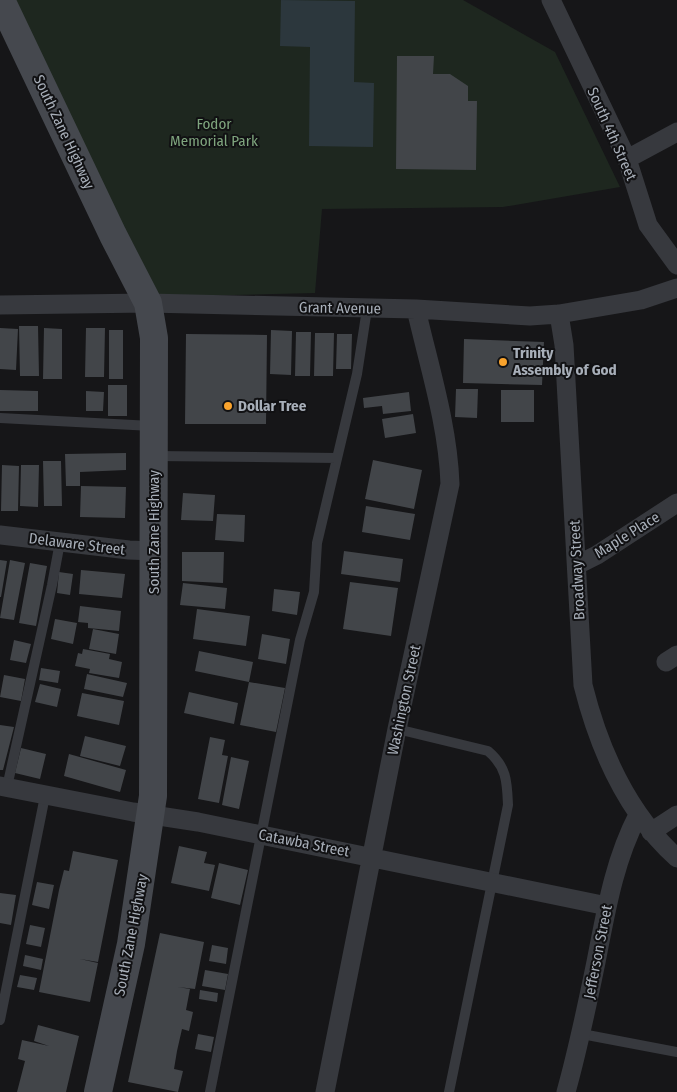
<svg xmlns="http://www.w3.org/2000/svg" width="677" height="1092" font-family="'Fira Sans Condensed',sans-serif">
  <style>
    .green { fill: #1e271f }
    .water { fill: #2c373d }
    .building { fill: #424549 }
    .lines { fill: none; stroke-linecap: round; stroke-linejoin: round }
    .lane { stroke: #37393e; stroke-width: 10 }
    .street { stroke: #37393e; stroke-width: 19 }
    .secondary { stroke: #45484e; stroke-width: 28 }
    .poi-dot { fill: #f9a32d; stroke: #111113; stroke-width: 2 }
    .labels { text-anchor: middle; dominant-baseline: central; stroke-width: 4; stroke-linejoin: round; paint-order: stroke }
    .park-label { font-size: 15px; fill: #7fa57e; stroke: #111113 }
    .street-label { font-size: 15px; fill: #a8afb9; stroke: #111113 }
    .poi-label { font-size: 15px; font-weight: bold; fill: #a8afb9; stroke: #111113; text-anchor: start }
  </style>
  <rect width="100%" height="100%" fill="#161618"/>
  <path class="green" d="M8,0h455l92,52 65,135 -117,20 -181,2 -7,84 -170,4z"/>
  <path class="water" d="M281,0l74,1 -1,81 20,1 -1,64 -64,-1 1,-99 -30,-1z"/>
  <path class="building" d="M397,56h37l-1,18h17l18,12v15h9l-1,69 -80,-1z
    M19,326h19l1,50h-19z
    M0,328l18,1 -2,41 -16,-1z
    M44,328l18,1v50h-19z
    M86,328h19l-1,49h-19z
    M109,330h14v49h-14z
    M271,330l21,1 -1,44 -21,-1z
    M296,332h15l-1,44h-15z
    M315,333h19l-1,43h-19z
    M186,334l81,1 -1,89h-81z
    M337,334h15l-1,35h-15z
    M464,339l80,3 -2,43 -79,-2z
    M108,385h19v31h-19z
    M456,389h22l-1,29 -22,-1z
    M0,390l38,1v20h-38z
    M501,390h33v32h-33z
    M86,391l18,1 -1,19h-17z
    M409,392l2,19 -28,3 -1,-8 -18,2 -1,-10z
    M413,414l3,19 -31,5 -3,-19z
    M126,453v17l-46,2v14h-14l-1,-32z
    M373,460l49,10 -8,39 -49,-10z
    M43,461h18l1,45h-18z
    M2,465l17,1 -1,45h-17z
    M21,465h18l-1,42 -18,-1z
    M81,486l45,1 -1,31 -45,-1z
    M183,493l32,2 -2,26 -32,-1z
    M366,506l49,8 -5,26 -48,-8z
    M217,514l28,1 -1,27 -29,-2z
    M344,551l59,8 -3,23 -59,-8z
    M182,552h42l-1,31 -41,-2z
    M0,560l7,1 -6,36h-1z
    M10,560l15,3 -11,57 -14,-2z
    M30,563l17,3 -11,60 -17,-3z
    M81,570l44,4 -3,24 -43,-4z
    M59,572l14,2 -3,21 -13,-2z
    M350,582l48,6 -7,48 -48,-7z
    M183,583l44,5 -2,21 -45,-4z
    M274,589l26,3 -3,23 -25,-4z
    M80,606l41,5 -2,20 -31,-3v-5l-10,-1z
    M197,609l53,7 -4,30 -53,-7z
    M55,619l22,4 -4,21 -22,-5z
    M93,629l26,5 -3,20 -27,-5z
    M262,634l28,5 -4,25 -28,-5z
    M14,640l17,4 -5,19 -16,-3z
    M83,649l27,5 -1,5 13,3 -3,16 -30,-5 1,-4 -15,-3 3,-13 4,1z
    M199,651l54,11 -4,20 36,6 -9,44 -36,-7 9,-43 -54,-11z
    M41,668l19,3 -2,12 -19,-3z
    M87,674l40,9 -4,14 -39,-8z
    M4,675l21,4 -4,22 -21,-4z
    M40,684l21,5 -4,18 -22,-5z
    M189,692l49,11 -4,21 -50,-11z
    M82,693l42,8 -5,24 -42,-9z
    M0,725l14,2 -11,43h-3z
    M85,736l41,10 -6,20 -40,-10z
    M210,737l15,3 -3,15 6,1 -9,47 -21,-4z
    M21,748l25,6 -6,25 -25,-6z
    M69,754l57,16 -6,22 -56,-16z
    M231,757l18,4 -10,48 -17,-4z
    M179,846l28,6 -3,11 11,2 -6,26 -38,-8z
    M73,851l45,9 -20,102 -18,-3 18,4 -8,39 -51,-10 20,-102 5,-20 5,1z
    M219,863l29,7 -8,35 -29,-7z
    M37,882l17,3 -5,24 -17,-4z
    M0,893l16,2 -5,30 -11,-2z
    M30,925l15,3 -4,19 -15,-3z
    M160,933l44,9 -9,47 -17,-2 12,2 -4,21 7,2 -4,19 -7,-2 -5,22 -3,18 9,2 -5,21 -50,-10z
    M212,945l16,3 -2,16 -17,-3z
    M25,955l18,4 -2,11 -18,-4z
    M205,970l23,4 -3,16 -23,-4z
    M20,975l17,3 -3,12 -17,-3z
    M200,990l18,3 -1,9 -18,-3z
    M38,1025l41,11 -13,56h-49l8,-31 -7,-2 4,-19 27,6 -15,-5z
    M198,1034l16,3 -3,15 -16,-3z"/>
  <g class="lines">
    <path class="lane" d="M0,418l152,8
      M154,456l183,2
      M397,729l91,22c19,16 19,31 20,54l-59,287
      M7,787l45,-202 8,-43
      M0,1020l45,-224
      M582,1034l95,18
      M210,1092l90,-452 14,-48 3,-49 40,-169 10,-65"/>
    <path class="street" d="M551,0l76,159 21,66 29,40
      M627,159l50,-27
      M0,305l148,-2 268,6 114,7 29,-2 82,-14 36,-12
      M559,314l5,31 19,340c16,64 44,128 94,173
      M0,535l129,15 25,1
      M577,565l20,-10 80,-52
      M666,662l11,-7
      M0,786l133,26 65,10 409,84
      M651,832l26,-17
      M325,1092l72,-363 53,-245c-2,-59 -21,-118 -34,-175
      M566,1092c12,-43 21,-86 30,-130 10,-51 18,-101 42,-147"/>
    <path class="secondary" d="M1,0l112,235 35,68 6,35 -1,458 -22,148 -33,148"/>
  </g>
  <g class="poi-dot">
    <circle cx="503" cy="362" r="5"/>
    <circle cx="228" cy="406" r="5"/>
  </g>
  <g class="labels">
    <g class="park-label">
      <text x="214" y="124">Fodor<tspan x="214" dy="17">Memorial Park</tspan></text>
    </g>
    <g class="street-label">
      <text transform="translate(64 132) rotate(65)">South Zane Highway</text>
      <text transform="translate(612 134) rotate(66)">South 4th Street</text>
      <text transform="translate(340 308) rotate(1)">Grant Avenue</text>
      <text transform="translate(154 532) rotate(-90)">South Zane Highway</text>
      <text transform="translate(627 535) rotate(-32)">Maple Place</text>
      <text transform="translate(77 544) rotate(7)">Delaware Street</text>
      <text transform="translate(577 570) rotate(-93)">Broadway Street</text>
      <text transform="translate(404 700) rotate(-78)">Washington Street</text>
      <text transform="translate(304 843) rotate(11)">Catawba Street</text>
      <text transform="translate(131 935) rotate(-79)">South Zane Highway</text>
      <text transform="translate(598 952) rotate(-79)">Jefferson Street</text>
    </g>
    <g class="poi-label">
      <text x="513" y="353">Trinity<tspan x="513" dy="17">Assembly of God</tspan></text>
      <text x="238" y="406">Dollar Tree</text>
    </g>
  </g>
</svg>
